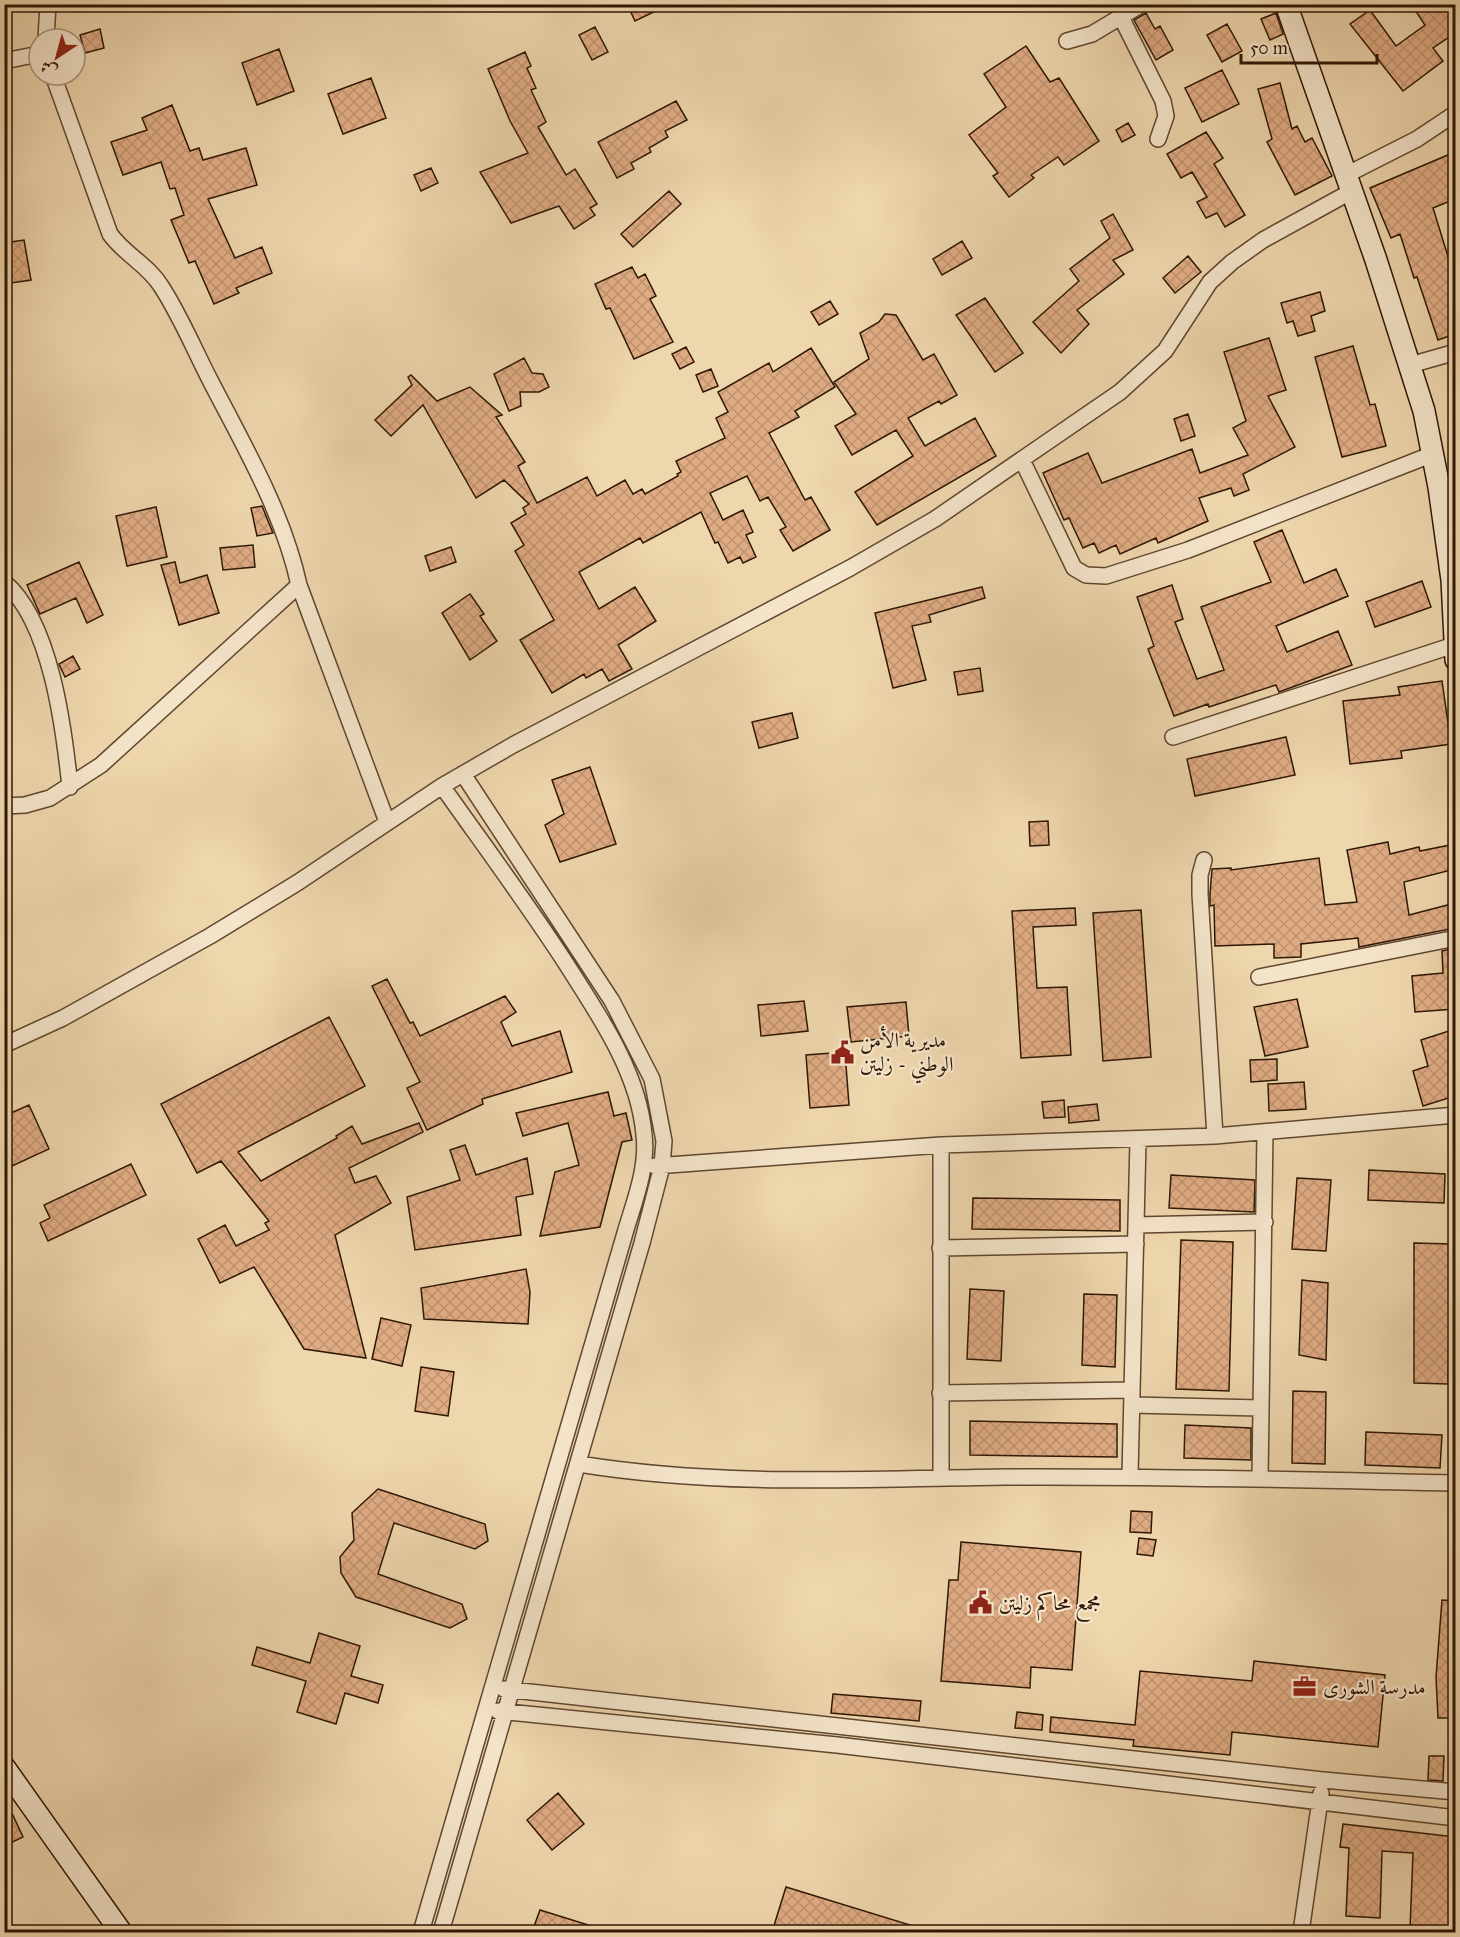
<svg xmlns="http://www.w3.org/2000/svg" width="1460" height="1937" font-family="'IM FELL Great Primer',Amiri,serif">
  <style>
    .building { fill: url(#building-cross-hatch); stroke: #2f1705; stroke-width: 1.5 }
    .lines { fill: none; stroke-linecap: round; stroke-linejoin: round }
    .street-casing { stroke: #5f472f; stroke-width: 18 }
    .secondary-casing { stroke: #2f1705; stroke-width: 24 }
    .street { stroke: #f4e4ca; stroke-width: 15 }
    .secondary { stroke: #f4e4ca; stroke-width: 21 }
    .labels { text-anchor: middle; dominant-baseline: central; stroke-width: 4.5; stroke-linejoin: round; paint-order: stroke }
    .poi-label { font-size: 21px; fill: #2f1705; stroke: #f4e4ca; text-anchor: start }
  </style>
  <defs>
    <pattern id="building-cross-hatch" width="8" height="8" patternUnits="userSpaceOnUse" patternTransform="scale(1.5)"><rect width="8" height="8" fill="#e0ac84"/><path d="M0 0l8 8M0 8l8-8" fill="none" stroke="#c09370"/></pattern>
  </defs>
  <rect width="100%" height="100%" fill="#eed6ad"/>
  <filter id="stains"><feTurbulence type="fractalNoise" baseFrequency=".00333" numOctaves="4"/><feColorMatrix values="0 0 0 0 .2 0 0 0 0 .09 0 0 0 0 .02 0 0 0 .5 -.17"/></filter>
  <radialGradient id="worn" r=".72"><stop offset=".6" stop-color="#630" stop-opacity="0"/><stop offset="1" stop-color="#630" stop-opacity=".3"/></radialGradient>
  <path class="building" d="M627,4h43l-35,17z
    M1424,4h31v29l-22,15 10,13 -40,30 -53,-67 20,-14 26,36 29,-21 -10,-15z
    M1146,13l9,16 5,-3 13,24 -17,10 -22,-40z
    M1276,13l7,21 -13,6 -9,-21z
    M1227,24l15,27 -20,11 -15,-27z
    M595,27l13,25 -16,8 -13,-25z
    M100,29l4,19 -19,5 -5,-18z
    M1026,46l24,36 9,-4 40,63 -35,24 -6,-8 -27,18 3,3 -25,19 -16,-21 5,-3 -29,-38 37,-28 -22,-33z
    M279,49l15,42 -37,14 -15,-42z
    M525,52l6,14 -4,2 9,20 -5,2 15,32 -8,5 28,48 9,-6 22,35 -7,4 5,7 -21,14 -15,-23 -48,17 -31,-51 48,-19 -18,-32 -22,-52z
    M1222,70l17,34 -37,18 -17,-34z
    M371,78l15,40 -43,16 -15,-40z
    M1280,83l12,46 5,-3 8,16 7,-4 20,38 -37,19 -28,-53 5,-3 -14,-50z
    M676,101l11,19 -22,11 3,6 -19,11 2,4 -20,11 3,6 -17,9 -19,-36z
    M172,105l18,46 9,-3 4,12 43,-12 11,37 -49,14 27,59 27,-11 10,26 -36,15 3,5 -25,11 -19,-43 -6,2 -18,-43 13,-5 -9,-27 -5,1 -9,-27 -38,13 -12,-33 36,-12 -5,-12z
    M1128,123l7,12 -13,7 -6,-12z
    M1206,132l17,26 -9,6 31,51 -20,12 -8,-14 -11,5 -9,-16 10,-5 -15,-25 -11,6 -14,-24z
    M1455,152v47l-22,9 22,71v55l-17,6 -21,-63 -3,1 -14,-44 -9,4 -21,-50z
    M431,168l7,15 -17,8 -7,-16z
    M669,191l12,13 -48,43 -12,-13z
    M1113,214l20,36 -20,10 11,14 -47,36 12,14 -28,29 -28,-31 46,-41 -9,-12 40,-31 -9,-17z
    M24,240l7,40 -27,4v-41z
    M962,241l10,17 -30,17 -9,-16z
    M1188,256l13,16 -26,21 -12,-15z
    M632,267l6,11 7,-4 11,22 -6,3 23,43 -39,17 -24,-51 -4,1 -11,-25z
    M1320,292l5,19 -14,5 4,15 -17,5 -5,-15 -6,2 -6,-20z
    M985,298l38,55 -28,19 -39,-57z
    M830,301l8,13 -19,11 -8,-13z
    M885,314l11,1 27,45 11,-6 23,41 -16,9 -2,-3 -31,17 17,28 50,-28 21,38 -119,69 -22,-33 58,-36 -17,-26 -44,25 -17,-29 21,-12 -22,-32 35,-23 -9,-26 19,-11z
    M1269,338l17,52 -18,6 27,51 -52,27 6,16 -15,6 -3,-8 -32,10 9,23 -50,22 -2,-5 -36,16 -4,-9 -17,8 -5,-10 -11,5 -14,-30 -5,2 -21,-47 45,-20 14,30 90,-34 8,24 48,-18 -15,-27 13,-7 -22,-69z
    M1353,346l17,59 5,-1 11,42 -44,11 -27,-100z
    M686,347l8,15 -14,7 -8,-15z
    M811,348l24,39 -40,24 4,6 -30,16 36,67 6,-3 19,33 -37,21 -13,-21 6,-3 -18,-30 -8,4 -13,-25 -37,17 13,27 20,-10 10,22 -7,3 10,22 -13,6 -3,-6 -12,6 -10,-21 -3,1 -14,-31 -58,31 -3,-5 -61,34 20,37 36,-22 21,34 -38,24 14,24 -23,12 -7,-12 -16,9 -2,-4 -32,19 -32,-53 34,-20 -39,-69 9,-6 -13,-22 15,-9 -3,-6 6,-4 -25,-24 -28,18 -53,-93 -32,31 -16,-16 37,-35 -4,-8 3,-2 26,26 33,-14 32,28 -6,2 29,45 -7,4 19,37 50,-26 10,19 28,-16 8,14 9,-5 3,5 33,-18 -1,-2 4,-2 -5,-11 49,-23 -9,-20 12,-6 -10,-20 51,-29 4,9z
    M524,358l8,15 11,1 6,13 -10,5h-19l1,14 -12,5 -15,-37z
    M711,369l7,17 -15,6 -7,-17z
    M1188,414l7,22 -14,5 -7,-22z
    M262,506l11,27 -16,3 -6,-28z
    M156,507l11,50 -40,9 -11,-50z
    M1282,530l22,53 32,-14 12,27 -72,30 11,26 51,-21 14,34 -73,27 -3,-7 -67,22 -1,-3 -34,12 -26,-67 6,-3 -17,-49 35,-12 11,34 -8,3 22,57 27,-9 -23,-63 70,-25 -17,-40z
    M253,545l2,22 -32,3 -3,-22z
    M451,547l5,15 -26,9 -5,-15z
    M79,562l24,53 -16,8 -11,-25 -36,16 -13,-29z
    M175,562l5,21 27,-8 12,38 -40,12 -18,-60z
    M1422,581l9,26 -56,20 -9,-25z
    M982,587l3,11 -56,17 2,7 -19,4 14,54 -33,8 -18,-75z
    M470,594l14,20 -4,2 17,25 -27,19 -28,-47z
    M73,656l7,13 -15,8 -6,-13z
    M980,668l3,23 -25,4 -4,-23z
    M1442,681l9,63 -50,7 1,7 -52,6 -7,-63 57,-6 -2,-8z
    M792,713l6,25 -39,10 -7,-26z
    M1286,737l9,38 -100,21 -8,-37z
    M590,767l26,77 -56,18 -15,-37 19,-11 -12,-34z
    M1048,821l1,24 -19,1 -1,-24z
    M1388,842l2,12 29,-7 1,4 35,-7v25l-51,13 5,33 46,-12v25l-96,19 -1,-9 -57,6v13l-27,1v-14l-59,2 -1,-41 -4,1v-12l2,-25 19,-1v2l88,-12 6,47 32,-3 -10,-52z
    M1075,908l1,17 -43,2 4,61 30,-1 4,68 -50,3 -9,-147z
    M1141,910l10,147 -48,4 -10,-148z
    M1455,948v61l-40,3 -3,-36 31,-3 -1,-22z
    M387,979l23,44 3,-1 7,14 85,-40 11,16 -15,10 11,24 48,-15 12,41 -90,27 1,5 -56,26 -20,-42 13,-6 -48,-96z
    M1297,999l11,48 -43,9 -11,-49z
    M804,1001l4,30 -47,5 -3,-31z
    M906,1002l3,34 -58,6 -4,-35z
    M329,1017l36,69 -127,66 23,29 76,-43 -1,-2 16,-10 10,18 57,-21 4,9 -74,36 6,15 21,-7 15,27 -56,32 31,123 -62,-9 -50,-82 -34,16 -22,-44 27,-14 11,21 33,-16 -4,-7 4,-2 -48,-60 -24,12 -36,-69z
    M1455,1029v67l-32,10 -10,-35 15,-5 -7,-26z
    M845,1052l4,53 -39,3 -4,-53z
    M1277,1059v21l-26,2 -1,-22z
    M1304,1082l2,27 -37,2 -1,-27z
    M608,1092l6,24 12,-3 6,27 -10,2 -22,85 -60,9 15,-64 24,-7 -11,-42 -45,13 -7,-23z
    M1064,1100l1,17 -21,1 -2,-16z
    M1097,1104l2,16 -30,3 -1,-16z
    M29,1105l20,44 -37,17 -8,-16v-34z
    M465,1145l11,30 51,-17 6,36 -17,3 5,38 -106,15 -8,-53 53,-17 -10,-30z
    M131,1164l15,31 -98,46 -8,-18 10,-5 -6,-13z
    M1369,1170l76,4 -1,29 -76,-3z
    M1171,1175l84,5 -1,32 -85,-4z
    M1297,1178l34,2 -5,71 -34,-2z
    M973,1198l147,2v31l-148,-2z
    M1181,1240l52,2 -4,149 -53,-2z
    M1414,1243l36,1 -2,140 -34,-1z
    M526,1269l4,23 -2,32 -104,-5 -3,-31z
    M1302,1280l26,3 -2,77 -27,-5z
    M970,1289l34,2 -3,70 -34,-2z
    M1084,1294l33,1 -2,72 -33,-2z
    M381,1318l30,7 -9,41 -30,-7z
    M421,1367l33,5 -6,44 -33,-5z
    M1293,1391l33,1 -1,72 -33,-1z
    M970,1421l147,3v33l-147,-2z
    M1185,1425l66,3v32l-67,-2z
    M1366,1432l76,3 -2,33 -75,-3z
    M378,1489l107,35 3,17 -13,8 -81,-26 -16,51 84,30 5,15 -17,9 -94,-31 -15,-24 -1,-16 14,-17 -2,-27z
    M1131,1511l21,1 -1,21 -21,-1z
    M1139,1538l17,2 -3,16 -16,-2z
    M961,1542l120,10 -9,118 -41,-3 -1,21 -89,-7 8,-101h9z
    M1442,1600l13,1v64h-3l2,53h-16l-2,-41z
    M319,1633l41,13 -9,30 32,9 -5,18 -33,-10 -9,31 -39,-12 9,-31 -54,-16 5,-18 53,16z
    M1254,1661l131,14 -7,72 -146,-15 -2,23 -97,-9 1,-6 -84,-8 1,-15 84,8 5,-54 112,10z
    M833,1694l88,7 -2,20 -88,-8z
    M1017,1712l26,3 -1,15 -27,-2z
    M1429,1756h15l-1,25 -15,-1z
    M558,1793l26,31 -32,26 -25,-30z
    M4,1796l19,41 -19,9z
    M1343,1824l112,13v94l-45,-2 3,-76 -31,-2 -2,67 -34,-2 3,-68 -9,-1z
    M786,1887l137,42v3h-151z
    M540,1910l61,19 -1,3h-68z"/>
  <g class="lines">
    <defs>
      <path id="street" d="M1121,17l42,84 3,15 -8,23
        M46,39l2,-35
        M1067,41l25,-7 50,-30
        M4,61l35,-7
        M53,75l57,159c14,20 38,31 51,52 19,29 33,63 49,94 34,66 73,132 89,205l88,237
        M1346,175l71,-36 39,-26
        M1410,365l46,-13
        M1022,460l52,108 12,7 20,1 82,-26 245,-96
        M4,582c47,39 60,147 66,205
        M1173,737l281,-92
        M4,806l21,-1 25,-7 51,-33 198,-180
        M1204,860l-4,15v19l15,242
        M1259,977l197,-39
        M4,1045l59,-27 147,-82 87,-53 145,-97 71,-41 337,-177 85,-49 185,-127 45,-41 45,-69 22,-20 31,-22 89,-49
        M941,1145v333
        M655,1166l286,-21 274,-9 241,-21
        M1136,1225l129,-3
        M940,1248l196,-4
        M940,1393l192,-3
        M1132,1405l128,3
        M579,1464c141,23 284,15 427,13 150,-1 300,3 450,6
        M1130,1476l8,-336
        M1260,1479l5,-347
        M504,1689l819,91 133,12
        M498,1711l339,34 619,73
        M421,1932l204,-699c9,-31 23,-65 19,-98 -5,-63 -46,-121 -79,-173 -39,-60 -82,-118 -123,-176
        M441,1932l201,-689 20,-77 2,-25 -12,-62 -40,-78 -149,-227
        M1301,1932l20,-139"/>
      <path id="secondary" d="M1286,4l90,256 48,151 15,76 13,93 4,80
        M4,1767l117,165"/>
    </defs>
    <use href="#street" class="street-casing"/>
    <use href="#secondary" class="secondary-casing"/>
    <use href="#street" class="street"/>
    <use href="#secondary" class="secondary"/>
  </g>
  <defs>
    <symbol id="civic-bare" viewBox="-9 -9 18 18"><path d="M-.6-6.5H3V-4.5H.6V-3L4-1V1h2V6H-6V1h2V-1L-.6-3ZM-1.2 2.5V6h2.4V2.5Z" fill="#8f2418" stroke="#f4e4ca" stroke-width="2.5" paint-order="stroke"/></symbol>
    <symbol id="office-bare" viewBox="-9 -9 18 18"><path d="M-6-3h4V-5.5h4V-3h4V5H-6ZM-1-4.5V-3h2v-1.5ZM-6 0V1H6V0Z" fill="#8f2418" stroke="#f4e4ca" stroke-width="2.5" paint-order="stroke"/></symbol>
  </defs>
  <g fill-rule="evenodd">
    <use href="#civic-bare" x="826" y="1036" width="33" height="33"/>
    <use href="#civic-bare" x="964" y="1586" width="33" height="33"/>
    <use href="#office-bare" x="1288" y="1670" width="33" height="33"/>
  </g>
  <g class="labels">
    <g class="poi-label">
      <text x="860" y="1040">مديرية الأمن<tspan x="860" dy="24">الوطني - زليتن</tspan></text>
      <text x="999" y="1603">مجمع محاكم زليتن</text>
      <text x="1323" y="1687">مدرسة الشورى</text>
    </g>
  </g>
  <rect width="1460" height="1937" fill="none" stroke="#eed6ad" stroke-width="24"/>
  <rect x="6" y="6" width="1448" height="1925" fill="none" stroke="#2f1705" stroke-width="3"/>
  <rect x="12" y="12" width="1436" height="1913" fill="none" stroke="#2f1705" stroke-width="1.5"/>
  <g transform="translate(57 57) rotate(216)"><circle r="28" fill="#f4e4ca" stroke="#a5927b" stroke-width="1.5"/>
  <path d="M0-4.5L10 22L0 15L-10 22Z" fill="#8f2418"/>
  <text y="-9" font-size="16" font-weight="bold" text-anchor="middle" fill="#2f1705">ش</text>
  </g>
  <path d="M1241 54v9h136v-9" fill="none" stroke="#2f1705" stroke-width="3"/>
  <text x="1250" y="54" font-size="18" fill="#2f1705" stroke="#f4e4ca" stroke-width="4.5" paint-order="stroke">50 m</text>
  <rect width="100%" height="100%" filter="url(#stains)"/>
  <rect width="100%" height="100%" fill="url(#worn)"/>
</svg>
